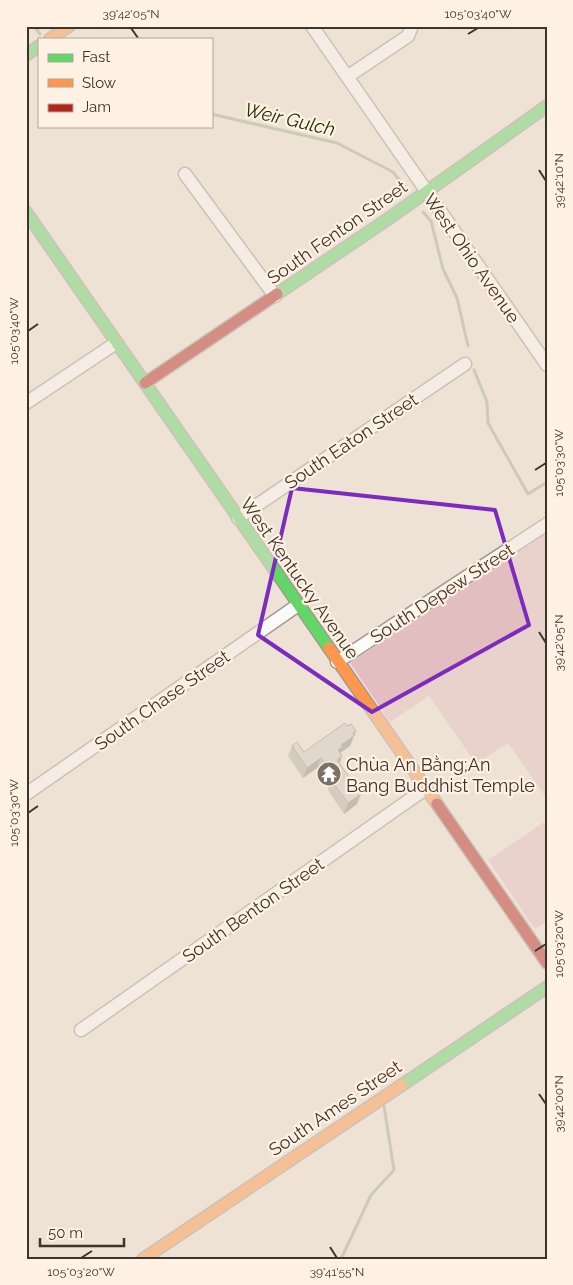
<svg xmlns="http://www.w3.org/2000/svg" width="573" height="1285" font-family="Raleway,sans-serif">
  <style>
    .green { fill: #e3bec1 }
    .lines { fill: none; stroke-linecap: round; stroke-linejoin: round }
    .stream { stroke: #a2af8b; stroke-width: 3 }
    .street-casing { stroke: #a29990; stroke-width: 15 }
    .fast-casing { stroke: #a29990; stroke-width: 14 }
    .slow-casing { stroke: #a29990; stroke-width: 14 }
    .jam-casing { stroke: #a29990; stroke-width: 14 }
    .street { stroke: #fcfbf9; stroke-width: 12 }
    .fast { stroke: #63d668; stroke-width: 11 }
    .slow { stroke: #ff974d; stroke-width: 11 }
    .jam { stroke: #b3261e; stroke-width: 11 }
    .wall { fill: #b5afa5 }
    .shaded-wall { fill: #938e86 }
    .building { fill: #d2cbc0; stroke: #938e86 }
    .marked { fill: none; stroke: #7b2cbf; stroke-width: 4; stroke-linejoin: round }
    .ticks { fill: none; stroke: #3d342b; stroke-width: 2 }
    .labels { text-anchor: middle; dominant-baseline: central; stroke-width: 4.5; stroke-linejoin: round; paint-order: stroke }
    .street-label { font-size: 18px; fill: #3d342b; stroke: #fff1e3 }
    .poi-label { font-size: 18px; fill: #3d342b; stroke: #fff1e3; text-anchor: start }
    .water-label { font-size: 19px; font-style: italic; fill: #1b3100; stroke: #fff1e3 }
    .neatline { fill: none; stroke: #3d342b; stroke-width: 2 }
    .ticks-label { font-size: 12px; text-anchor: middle; fill: #3d342b }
  </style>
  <rect width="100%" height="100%" fill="#eee2d6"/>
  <path class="green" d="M547,533v266l-39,-56 -32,21 -47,-68 -39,26 -40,-59z
    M547,820v101l-12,8 -47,-69z"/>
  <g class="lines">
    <path class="stream" d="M34,26l6,8
      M211,114l126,29 56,29 15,19
      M423,212l8,9 12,48 14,29 11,48
      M474,370l13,32 1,21 40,71 19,-12
      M341,1259l30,-64 23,-25 -10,-64"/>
    <defs>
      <path id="street" d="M312,26l235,339
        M347,77l61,-41 4,-10
        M185,174l90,122
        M26,403l90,-60
        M238,518l227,-154
        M337,662l210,-138
        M26,794l272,-189
        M81,1030l344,-241"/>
      <path id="fast" d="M26,55l13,-9
        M26,212l303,436
        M277,294l111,-75 159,-113
        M402,1085l145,-98"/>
      <path id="slow" d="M50,39l19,-13
        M329,648l108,156
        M143,1259l259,-174"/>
      <path id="jam" d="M145,383l132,-89
        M437,804l110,159"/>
    </defs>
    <use href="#street" class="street-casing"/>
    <use href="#fast" class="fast-casing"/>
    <use href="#slow" class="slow-casing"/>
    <use href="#jam" class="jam-casing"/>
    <use href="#street" class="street"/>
    <use href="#fast" class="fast"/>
    <use href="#slow" class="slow"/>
    <use href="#jam" class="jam"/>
  </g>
  <path class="wall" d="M347,726l9,5 -6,15 -10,7v10l17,41 -13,10 -16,-24 1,-4 -12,-18 -14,10 -15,-22 4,-10 12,6z"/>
  <path class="shaded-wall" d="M356,731l-6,15 -10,7 -2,-3 3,-5z
    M342,756l-3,10 -2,-6z
    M321,758l-4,10 -14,10 4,-10z
    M361,794l-4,10 -13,10 4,-11z"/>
  <path class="building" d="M345,723l2,3 4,-2 5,7 -3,2 1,3 -13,9 2,1 -5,4 4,6 -5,4 24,34 -13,9 -17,-23 4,-3 -14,-19 -14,10 -15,-22 5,-4 7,10z"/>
  <path d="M0 0H573V1285H0ZM292,488l203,22 34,115 -157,87 -114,-77z" fill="#eee2d6" fill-opacity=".55" fill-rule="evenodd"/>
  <path class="marked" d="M292,488l203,22 34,115 -157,87 -114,-77z"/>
  <path class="ticks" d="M131,28l7,10M468,34l10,-6M539,170l7,11M28,331l10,-7M535,470l11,-7M539,632l7,11M28,813l10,-7M535,951l11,-7M539,1094l7,10M330,1247l7,11M81,1258l11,-7"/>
  <defs>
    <symbol id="temple-disc" viewBox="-11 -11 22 22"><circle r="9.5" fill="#7b7167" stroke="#fff1e3"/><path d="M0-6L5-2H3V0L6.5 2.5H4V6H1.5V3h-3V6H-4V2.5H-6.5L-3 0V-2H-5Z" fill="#fff"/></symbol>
  </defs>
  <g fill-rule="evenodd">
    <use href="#temple-disc" x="315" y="760" width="28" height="28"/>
  </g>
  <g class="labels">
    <g class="street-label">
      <text transform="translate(337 232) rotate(-35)">South Fenton Street</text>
      <text transform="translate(472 258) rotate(55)">West Ohio Avenue</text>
      <text transform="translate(351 441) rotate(-34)">South Eaton Street</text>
      <text transform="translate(300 578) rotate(55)">West Kentucky Avenue</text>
      <text transform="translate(442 593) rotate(-33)">South Depew Street</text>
      <text transform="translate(162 700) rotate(-35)">South Chase Street</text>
      <text transform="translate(253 910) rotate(-35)">South Benton Street</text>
      <text transform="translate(335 1108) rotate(-34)">South Ames Street</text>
    </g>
    <g class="poi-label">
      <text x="346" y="764">Chùa An Bằng;An<tspan x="346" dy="21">Bang Buddhist Temple</tspan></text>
    </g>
    <g class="water-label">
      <text transform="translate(290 119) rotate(13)">Weir Gulch</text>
    </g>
  </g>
  <rect width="573" height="1285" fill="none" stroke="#fff1e3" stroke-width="55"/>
  <rect x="38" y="38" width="175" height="90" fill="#fff1e3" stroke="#b1a599"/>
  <rect x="48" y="54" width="25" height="8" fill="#63d668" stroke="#b1a599"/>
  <text x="82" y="62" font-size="15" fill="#3d342b">Fast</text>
  <rect x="48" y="79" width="25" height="8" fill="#ff974d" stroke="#b1a599"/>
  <text x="82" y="88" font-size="15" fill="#3d342b">Slow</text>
  <rect x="48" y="104" width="25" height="8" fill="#b3261e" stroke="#b1a599"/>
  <text x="82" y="112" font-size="15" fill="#3d342b">Jam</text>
  <path d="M40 1238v8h84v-8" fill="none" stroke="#3d342b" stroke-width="2.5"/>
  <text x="48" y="1238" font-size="15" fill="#3d342b" stroke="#fff1e3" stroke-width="4" paint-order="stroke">50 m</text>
  <rect x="28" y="28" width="518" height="1230" class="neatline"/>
  <g class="ticks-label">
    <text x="131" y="18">39°42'05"N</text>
    <text x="478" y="18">105°03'40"W</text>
    <text transform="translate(559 181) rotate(-90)" y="4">39°42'10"N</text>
    <text transform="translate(14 331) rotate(-90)" y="4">105°03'40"W</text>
    <text transform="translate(559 463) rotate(-90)" y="4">105°03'30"W</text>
    <text transform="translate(559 643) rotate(-90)" y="4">39°42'05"N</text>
    <text transform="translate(14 813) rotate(-90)" y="4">105°03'30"W</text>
    <text transform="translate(559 944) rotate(-90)" y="4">105°03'20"W</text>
    <text transform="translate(559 1104) rotate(-90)" y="4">39°42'00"N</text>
    <text x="81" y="1276">105°03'20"W</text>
    <text x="337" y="1276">39°41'55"N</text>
  </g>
</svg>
